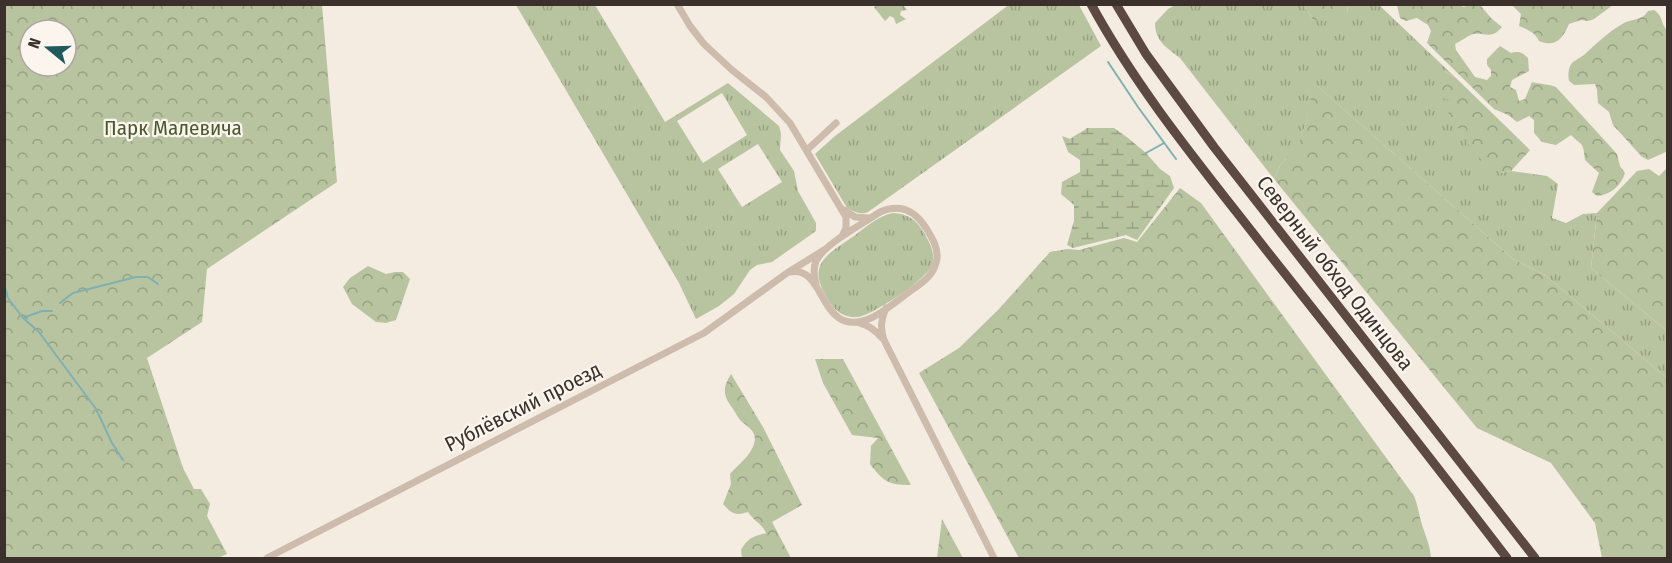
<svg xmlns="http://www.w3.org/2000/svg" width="1672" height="563" font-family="'Fira Sans Condensed',sans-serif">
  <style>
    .grass { fill: url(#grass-tufts); fill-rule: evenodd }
    .forest { fill: url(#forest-crowns); fill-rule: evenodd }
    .wetland { fill: url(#wetland-marsh) }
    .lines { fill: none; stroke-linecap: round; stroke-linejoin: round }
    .stream { stroke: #7fb0b2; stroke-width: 2 }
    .minor { stroke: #cdbbac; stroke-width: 7 }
    .highway { stroke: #5c4a42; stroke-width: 9 }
    .labels { text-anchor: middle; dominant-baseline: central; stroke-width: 4.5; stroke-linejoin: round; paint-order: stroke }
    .park-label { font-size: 21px; fill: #4a5a2e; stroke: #fbf5ee }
    .street-label { font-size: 21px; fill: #3b302b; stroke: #fbf5ee }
  </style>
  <defs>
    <pattern id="grass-tufts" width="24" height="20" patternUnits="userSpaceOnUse" patternTransform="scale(1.5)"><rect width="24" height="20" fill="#b8c4a0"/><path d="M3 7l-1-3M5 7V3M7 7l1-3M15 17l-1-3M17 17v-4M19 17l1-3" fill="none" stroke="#97a083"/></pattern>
    <pattern id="forest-crowns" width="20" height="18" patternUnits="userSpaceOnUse" patternTransform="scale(1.5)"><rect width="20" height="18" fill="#b8c4a0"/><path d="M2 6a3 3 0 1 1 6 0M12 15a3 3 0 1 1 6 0" fill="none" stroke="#97a083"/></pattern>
    <pattern id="wetland-marsh" width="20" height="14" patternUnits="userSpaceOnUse" patternTransform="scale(1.5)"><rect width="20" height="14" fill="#b8c4a0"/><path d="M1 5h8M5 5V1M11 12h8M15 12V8" fill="none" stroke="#97a083"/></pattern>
  </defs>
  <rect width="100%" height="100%" fill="#f4ebe1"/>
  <path class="grass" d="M881,4l22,1 4,5 -6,1 -1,4 6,4 -10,5 -2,-6 -4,-2 -5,5 -11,-14z
    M1010,4l69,1 22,41 -233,166c-8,3 -13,0 -21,-4l-32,-54 20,-18z
    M516,5h79l70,117 63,-39 51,43 2,7 -1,17 14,21 4,20 18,32v8l-44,31 -15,3 -7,5 -16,24 -15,12 -23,13 -17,-36zM722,93l25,42 -44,28 -26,-42zM758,144l24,38 -40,25 -24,-38z
    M1175,5h129l9,15 34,-6 1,-9h31l77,73 -12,-7 22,58 35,44 10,-2 36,5 11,8 -6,34 14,5 17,-9 14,-1 -6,55 76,63v47l-122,-103 -32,-16 -198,-175 -9,39 -7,20 -19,23 -6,13 -94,-121c-13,-10 -25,-17 -25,-35l13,-14z
    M893,213c15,1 22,6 30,18 6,11 13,21 9,34 -5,14 -59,50 -74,52 -11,1 -21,-4 -27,-13 -26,-38 -8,-47 23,-68 12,-9 24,-20 39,-23z"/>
  <path class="forest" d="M1461,4l2,3 7,-2h10l12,14 10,8c-12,14 -17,4 -29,7 -6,2 -12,7 -18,10l1,6 19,27 12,3 4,-4v-6l-4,-5v-6l13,-13 11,7c8,-2 11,-1 17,5l1,13 -17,9 -2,7 6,3 3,11 6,-2 7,-17c8,2 17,2 24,5l61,67 3,12 5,7c-4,13 -15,22 -28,23l-5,-4 7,-19 -14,-13c-2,-19 -2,-13 -14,-25l-15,10 -14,-3 -8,-9v-13l-5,-4 -12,6 -9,-7 -14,-6 -67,-66 4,-12 -3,-6 -11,-7 -11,3 -6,-3 -3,-13z
    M4,5h318l15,177 -130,87 -5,53 -55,36 36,110 11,21h7l9,15 -3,12 20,38 -9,4h-213zM30,30h36v36h-36z
    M1304,5l44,-1v1l-1,9 -18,7 -16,-1z
    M1512,5h101l-19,14 -6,2 -7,-1 -12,4c-6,14 -13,24 -30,17 -4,-9 -11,-11 -20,-15l2,-12z
    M1654,10c10,7 6,13 13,20l1,121 -20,9 -6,-3 -29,-32 -4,-13 -11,-9 -1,-13 -2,-6 -21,1 -5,-4c-1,-6 -1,-13 3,-18 3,-3 8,-5 12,-8 13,-12 24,-23 40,-32 10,-5 18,-2 24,-12z
    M1444,71l12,7 74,72 -19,21 -10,2 -18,-11 -15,-18 -2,-15 -11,-1 -12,-7 13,-19 -18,-5 -2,-16z
    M1314,83l199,176 32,16 122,103v180h-65l-7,-35 -44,-60 -74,-35 -203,-249 6,-13 19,-24 7,-19z
    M1667,168v163l-76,-63 6,-55 40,-42 12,-2 10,7z
    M1180,188l21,15 213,293c4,9 5,19 8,29 4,12 8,20 9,33h-412l-100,-185 40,-25 39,-38 52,-58 17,-3 12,1 45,-12 13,4z
    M368,266l18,8 9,-2h8l7,7 -14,41 -10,3 -10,-1 -24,-18 -9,-17 7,-9z
    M815,359h28l68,126c-23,0 -27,-3 -41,-21l1,-18 7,-8 -26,-3 -29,-52z
    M731,374l32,53 39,78 -30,17 19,36h-49l-1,-8c8,-13 12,-13 25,-17 -4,-9 -12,-12 -18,-21 -13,4 -16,2 -25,-8l8,-20 -1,-10c8,-9 21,-19 24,-30 4,-12 -6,-17 -13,-23 -3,-3 -5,-8 -8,-12 -10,-14 -11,-20 -2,-35z
    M942,519l21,39h-26z"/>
  <path class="wetland" d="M1087,128h27l14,10 18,15 14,16 10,7 4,12 -37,52 -11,-5 -53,13 -6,-3 7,-24v-16l-13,-11 1,-12 18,-10v-12l-12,-8 -6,-16 8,3c6,-5 11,-6 17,-11z"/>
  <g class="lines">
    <path class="stream" d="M1108,62l30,45 38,52
      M1146,153l18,-10
      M4,284l4,14 15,20 16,14 57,77 16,34 11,17
      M60,303l13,-10 63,-16h12l10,7
      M23,318l19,-7h10"/>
    <path class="minor" d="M677,4l13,22 14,18 28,26 34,27 24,26 56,94v11l-4,8
      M807,150l29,-27
      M844,210l11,7 14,1
      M790,272c37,-8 28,69 81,46 13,-6 26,-17 38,-26 13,-9 26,-17 28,-34 1,-11 -5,-20 -11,-30 -11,-17 -25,-25 -46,-16 -16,11 -56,32 -64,49 -3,7 -2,15 0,23
      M886,308c-5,12 -6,20 -2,32l110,218
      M857,322c11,3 17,7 25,16
      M267,558l437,-225 83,-60 37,-23"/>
    <path class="highway" d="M1091,4c49,90 114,167 176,247 81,102 161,204 240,307
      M1116,4l30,50 68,93 321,411"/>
  </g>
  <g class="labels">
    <g class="park-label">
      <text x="173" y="128">Парк Малевича</text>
    </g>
    <g class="street-label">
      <text transform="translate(1335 273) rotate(52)">Северный обход Одинцова</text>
      <text transform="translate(523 407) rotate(-27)">Рублёвский проезд</text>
    </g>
  </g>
  <rect width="1672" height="563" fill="none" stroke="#3b302b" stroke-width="12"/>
  <g transform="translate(48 48) rotate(289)"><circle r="28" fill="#fbf5ee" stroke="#aea6a0" stroke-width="1.5"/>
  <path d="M0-4.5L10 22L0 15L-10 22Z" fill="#1f5a5e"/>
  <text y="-9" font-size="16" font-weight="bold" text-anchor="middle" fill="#3b302b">N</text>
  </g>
</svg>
